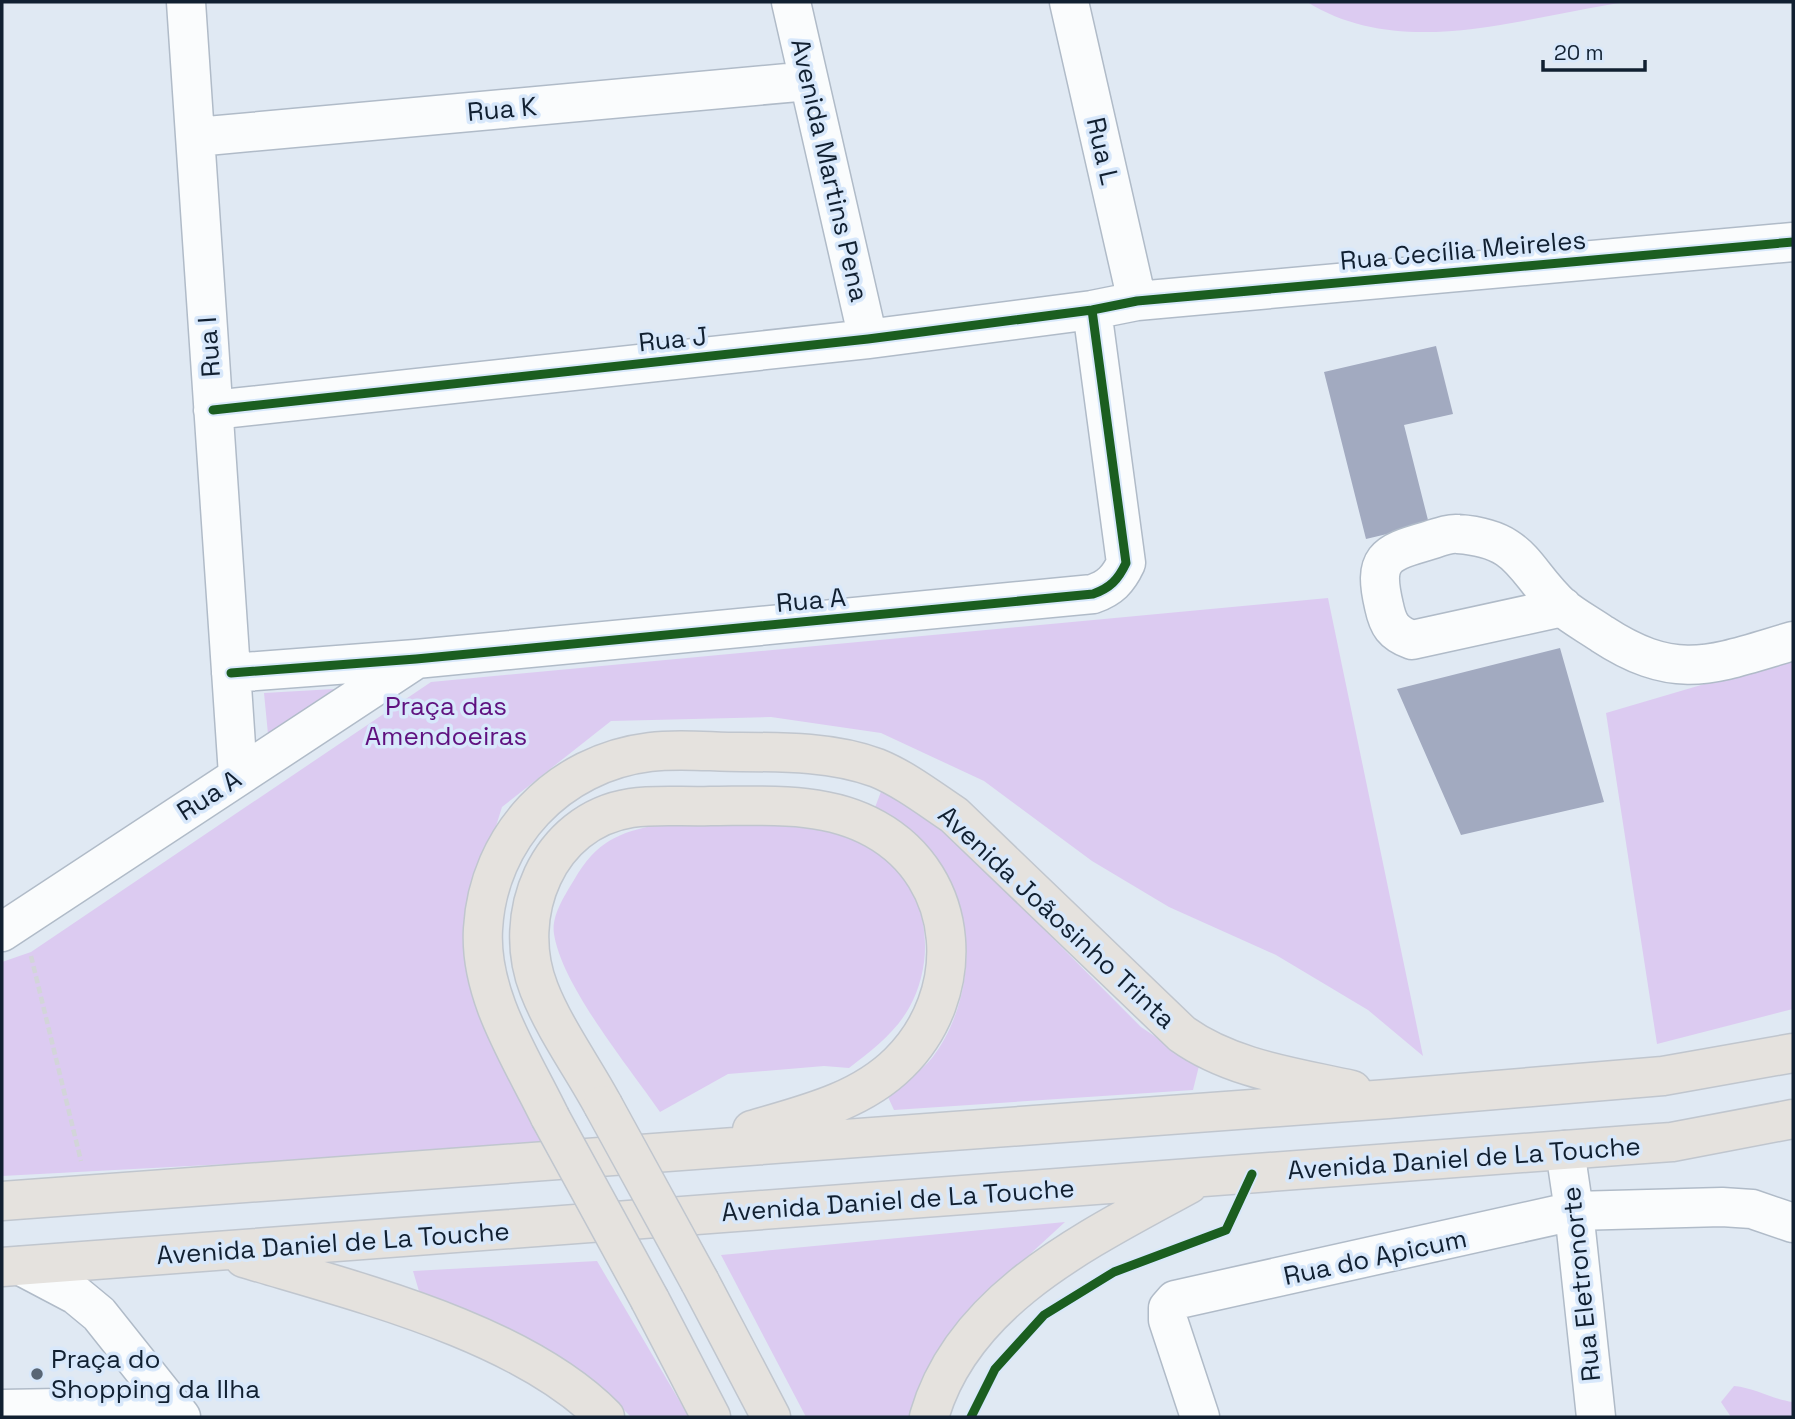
<svg xmlns="http://www.w3.org/2000/svg" width="1795" height="1419" font-family="'Space Grotesk',sans-serif">
  <style>
    .green { fill: #dccbf1 }
    .building { fill: #a2aac0 }
    .lines { fill: none; stroke-linecap: round; stroke-linejoin: round }
    .minor-casing { stroke: #b0bbc8; stroke-width: 41 }
    .major-casing { stroke: #c0c6ce; stroke-width: 41 }
    .path { stroke: #d2d5d9; stroke-width: 4.5; stroke-dasharray: 7 3.5; stroke-linecap: butt }
    .minor { stroke: #fafcfd; stroke-width: 38 }
    .major { stroke: #e5e2de; stroke-width: 38 }
    .major-bridge-casing { stroke: #c0c6ce; stroke-width: 41; stroke-linecap: butt }
    .major-bridge { stroke: #e5e2de; stroke-width: 38 }
    .cycleway-casing { stroke: #d8e8fb; stroke-width: 13 }
    .cycleway { stroke: #1b5e20; stroke-width: 9 }
    .poi-dot { fill: #596675; stroke: #d8e8fb; stroke-width: 2.5 }
    .labels { text-anchor: middle; dominant-baseline: central; stroke-width: 7; stroke-linejoin: round; paint-order: stroke }
    .street-label { font-size: 26px; fill: #112031; stroke: #d8e8fb }
    .park-label { font-size: 26px; fill: #5f117f; stroke: #d8e8fb }
    .poi-label { font-size: 26px; fill: #112031; stroke: #d8e8fb; text-anchor: start }
  </style>
  <rect width="100%" height="100%" fill="#e0e9f3"/>
  <path class="green" d="M1307,2h320c-103,14 -223,60 -320,0z
    M1328,598l95,458 -55,-46 -92,-55 -107,-48 -77,-46 -108,-80 -103,-48 -110,-16 -160,4 -109,86 -35,112 84,228 -549,29v-214l29,-10 400,-270z
    M1793,658v351l-136,35 -51,-331z
    M334,689l-66,45 -4,-41z
    M882,789l68,46 191,192 58,39 -6,24 -299,20 -6,-13c14,-12 32,-25 44,-39 34,-44 47,-118 19,-166 -14,-23 -57,-61 -77,-82z
    M660,824c59,1 141,-10 195,13 67,28 88,110 54,171 -14,25 -38,43 -60,60l-25,-2 -96,8 -68,38c-31,-45 -98,-126 -106,-178 -3,-18 11,-39 20,-54 23,-39 43,-47 86,-56z
    M1065,1222l-74,68 -82,127h-103l-85,-162z
    M597,1261l92,156h-58l-19,-19 -191,-100 -8,-27z
    M1734,1386c22,2 36,13 59,16v15h-62l-10,-15z"/>
  <path class="building" d="M1436,346l17,68 -49,11 25,99 -63,15 -42,-167z
    M1560,648l44,154 -143,33 -64,-146z"/>
  <g class="lines">
    <defs>
      <path id="minor" d="M186,2l52,773
        M791,2l77,337
        M1069,2l68,299
        M196,137l613,-56
        M213,410l655,-71 224,-29 45,-9 656,-59
        M1563,607l-151,33c-19,-7 -24,-15 -28,-34 -11,-47 0,-53 43,-65 10,-3 22,-8 31,-7 66,5 64,36 104,73 12,10 27,18 40,27 75,49 112,30 191,7
        M231,673l185,-14 677,-65c17,-6 25,-14 33,-31l-34,-253
        M2,932l410,-270
        M1565,1150l9,61 22,206
        M21,1266l55,29 23,19 82,103
        M2,1409l170,-3
        M1200,1417l-32,-97v-12l7,-8 399,-89 148,-4 30,2 41,14"/>
      <path id="major" d="M603,1105c-20,-37 -49,-77 -64,-116 -29,-73 8,-168 92,-181 25,-4 53,-1 79,-2 55,0 116,-5 165,23 88,49 93,166 24,234 -39,39 -96,52 -147,67
        M550,1117c-28,-58 -71,-121 -67,-188 5,-92 75,-166 167,-177 29,-4 61,0 91,0 45,0 93,0 136,16 27,11 53,31 77,47l228,219c49,35 112,43 170,56
        M2,1201l1386,-102 275,-23 130,-23
        M244,1258c113,34 277,74 361,159
        M2,1267l1628,-122 42,-3 121,-23
        M700,1282l71,135
        M650,1300l61,117
        M929,1417c34,-119 160,-178 260,-233"/>
    </defs>
    <use href="#minor" class="minor-casing"/>
    <use href="#major" class="major-casing"/>
    <path class="path" d="M31,956l50,205"/>
    <use href="#minor" class="minor"/>
    <use href="#major" class="major"/>
    <defs>
      <path id="major-bridge" d="M603,1105l97,177
        M550,1117l100,183"/>
    </defs>
    <use href="#major-bridge" class="major-bridge-casing"/>
    <use href="#major-bridge" class="major-bridge"/>
    <defs>
      <path id="cycleway" d="M213,410l655,-71 224,-29 45,-9 656,-59
        M231,673l185,-14 677,-65c17,-6 25,-14 33,-31l-34,-253
        M971,1417l24,-48 49,-54 70,-43 112,-42 26,-56"/>
    </defs>
    <use href="#cycleway" class="cycleway-casing"/>
    <use href="#cycleway" class="cycleway"/>
  </g>
  <circle class="poi-dot" cx="37" cy="1374" r="7"/>
  <g class="labels">
    <g class="street-label">
      <text transform="translate(502 109) rotate(-5)">Rua K</text>
      <text transform="translate(1103 151) rotate(77)">Rua L</text>
      <text transform="translate(830 170) rotate(77)">Avenida Martins Pena</text>
      <text transform="translate(1463 250) rotate(-5)">Rua Cecília Meireles</text>
      <text transform="translate(673 339) rotate(-6)">Rua J</text>
      <text transform="translate(209 347) rotate(-94)">Rua I</text>
      <text transform="translate(811 600) rotate(-5)">Rua A</text>
      <text transform="translate(209 795) rotate(-33)">Rua A</text>
      <text transform="translate(1057 917) rotate(43)">Avenida Joãosinho Trinta</text>
      <text transform="translate(1464 1158) rotate(-4)">Avenida Daniel de La Touche</text>
      <text transform="translate(898 1200) rotate(-4)">Avenida Daniel de La Touche</text>
      <text transform="translate(333 1243) rotate(-4)">Avenida Daniel de La Touche</text>
      <text transform="translate(1375 1257) rotate(-12)">Rua do Apicum</text>
      <text transform="translate(1581 1284) rotate(-96)">Rua Eletronorte</text>
    </g>
    <g class="park-label">
      <text x="446" y="706">Praça das<tspan x="446" dy="30">Amendoeiras</tspan></text>
    </g>
    <g class="poi-label">
      <text x="51" y="1359">Praça do<tspan x="51" dy="30">Shopping da Ilha</tspan></text>
    </g>
  </g>
  <rect width="1795" height="1419" fill="none" stroke="#112031" stroke-width="7"/>
  <path d="M1543 60v10h102v-10" fill="none" stroke="#112031" stroke-width="3.5"/>
  <text x="1554" y="60" font-size="21" fill="#112031" stroke="#d8e8fb" stroke-width="5" paint-order="stroke">20 m</text>
</svg>
